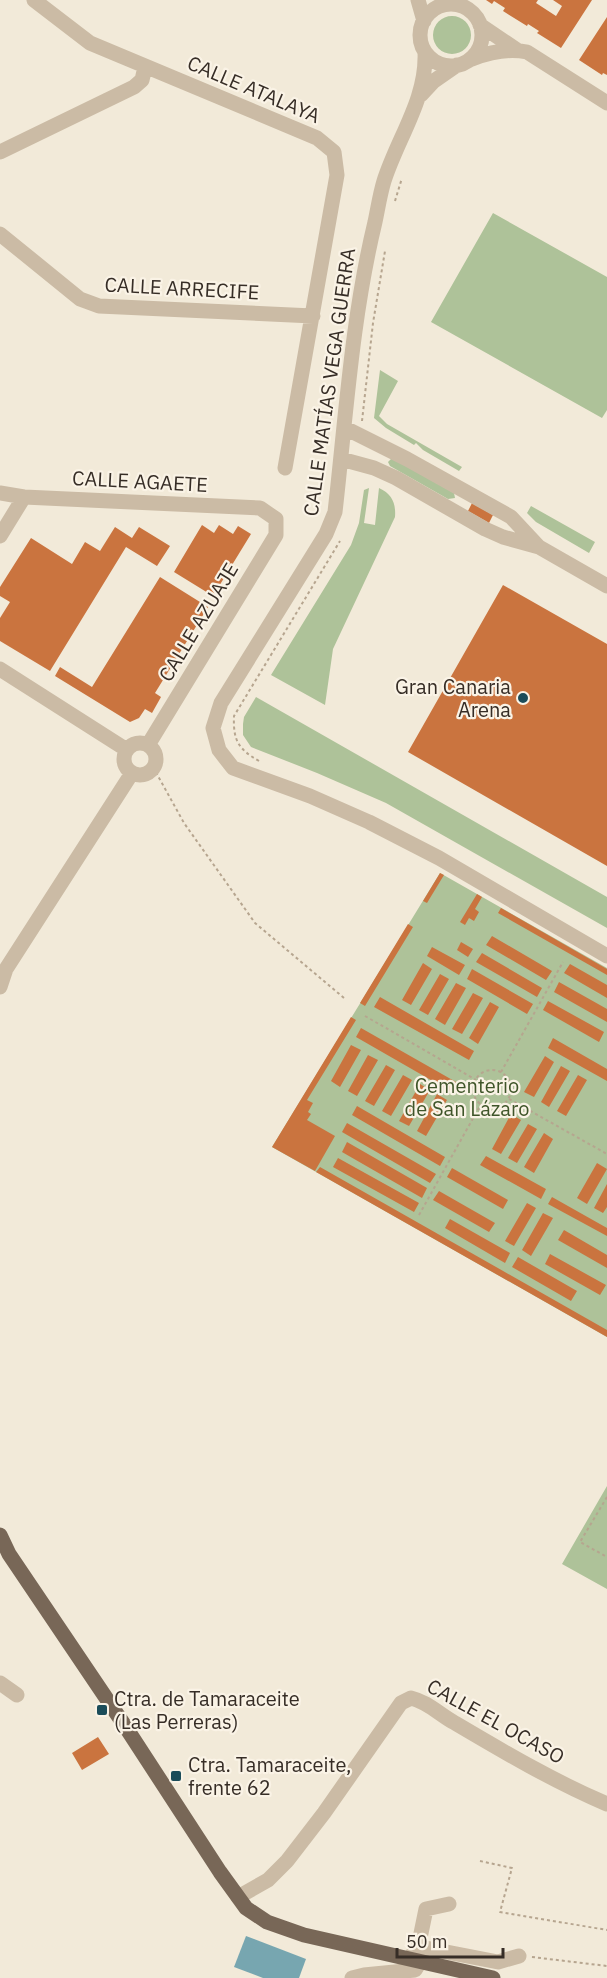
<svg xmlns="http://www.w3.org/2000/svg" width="607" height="1978" font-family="'IBM Plex Sans',sans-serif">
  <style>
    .green { fill: #aec299 }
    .water { fill: #77a6b0 }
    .building { fill: #ca743f }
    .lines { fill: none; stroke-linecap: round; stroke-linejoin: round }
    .path { stroke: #b6a58f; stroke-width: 2; stroke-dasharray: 3 3; stroke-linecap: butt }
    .minor { stroke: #cbbba5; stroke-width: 15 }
    .major { stroke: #786757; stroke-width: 15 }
    .poi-dot { fill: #1b4c59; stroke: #faf3e6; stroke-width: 2 }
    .labels { text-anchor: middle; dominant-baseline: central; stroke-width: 4.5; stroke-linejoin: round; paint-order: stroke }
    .street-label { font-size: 20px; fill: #362d26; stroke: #faf3e6 }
    .poi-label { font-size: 20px; fill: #362d26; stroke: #faf3e6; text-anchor: start }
    .park-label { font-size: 20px; fill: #3f5529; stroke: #faf3e6 }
  </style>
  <rect width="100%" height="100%" fill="#f2ead9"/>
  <path class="green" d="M433 35a19 19 0 1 1 38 0a19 19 0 1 1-38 0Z
    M493,213l114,64v133l-5,8 -171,-96z
    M380,370l18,11 -19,35 8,8 75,43 -3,4 -36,-21 -7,-7 -2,2 -28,-17 -12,-10z
    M392,458l62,35 1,5 -7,1 -58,-33 -2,-4z
    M369,488l-5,35 11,2 4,-37c13,6 17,15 16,29l-62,132 -8,56 -54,-30 80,-130 8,-22 5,-33z
    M531,506l64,36 -6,11 -53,-31 -9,-9z
    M256,697l351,200v31l-221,-125 -69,-30 -66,-26 -8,-12v-11l1,-7z
    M440,873l167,95v369l-335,-190z
    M607,1486v103l-45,-25z"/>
  <path class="water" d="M246,1936l60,23 -7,19h-36l-29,-11z"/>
  <path class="building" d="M486,0h52l-2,3 20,13 6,-10 -9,-6h39l-31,48 -24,-15 2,-2 -11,-7 -1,2 -24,-15 2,-3 -11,-7 -2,3z
    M607,17v58l-4,-2 -1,2 -23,-15z
    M472,503l21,12 -4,8 -21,-12z
    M202,525l12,8 5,-8 14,9 5,-8 13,8 -38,62 -39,-24z
    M115,527l17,11 7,-11 31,19 -13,20 -31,-19 -76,124 -50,-30v-23l10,-16 -10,-6v-9l31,-49 41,26 13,-22 15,9z
    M160,577l48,30 -53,86 6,4 -9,16 -7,-4 -6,9 -9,4 -75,-46 5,-9 32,20z
    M503,585l104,59v222l-199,-114z
    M440,873l4,2 -17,28 -4,-2z
    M477,894l5,3 -7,12 4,3 -5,9 -5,-3 -4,7 -5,-3z
    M501,908l106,61v6l-109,-62z
    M408,924l5,3 -48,79 -5,-3z
    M492,936l60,35 -6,9 -60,-35z
    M461,942l12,7 -5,8 -11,-7z
    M432,947l33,18 -6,10 -32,-19z
    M482,953l60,35 -5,9 -61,-35z
    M423,963l9,6 -21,36 -9,-5z
    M570,964l37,21v13l-43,-25z
    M472,969l61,35 -6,10 -60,-35z
    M440,974l9,5 -21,36 -9,-5z
    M559,982l48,27v13l-53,-30z
    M456,983l10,5 -21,37 -10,-6z
    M473,993l10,5 -21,36 -10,-5z
    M380,997l94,54 -5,9 -95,-53z
    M548,1001l56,31 -5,10 -56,-32z
    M490,1002l9,5 -21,37 -9,-6z
    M351,1017l5,3 -49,80 6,3 -5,9 3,2 -4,6 28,16 -20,35 -43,-24z
    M361,1028l95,54 -6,9 -94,-54z
    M553,1038l54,31v12l-59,-33z
    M351,1045l10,5 -21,37 -9,-6z
    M368,1055l10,5 -21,36 -9,-5z
    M545,1056l9,6 -20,35 -10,-5z
    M386,1065l9,5 -21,36 -9,-5z
    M561,1066l9,5 -21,36 -8,-5z
    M403,1075l9,5 -21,36 -9,-5z
    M578,1075l9,5 -21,36 -9,-5z
    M420,1084l10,6 -21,36 -10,-5z
    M437,1094l10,6 -21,36 -9,-5z
    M357,1106l88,51 -5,9 -88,-51z
    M511,1114l10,6 -20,34 -9,-5z
    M347,1123l89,51 -6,9 -88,-51z
    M528,1124l9,5 -20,34 -9,-5z
    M544,1133l9,6 -19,34 -10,-6z
    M347,1142l80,46 -5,10 -80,-46z
    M486,1156l60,33 -5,10 -61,-34z
    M338,1158l81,45 -5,9 -81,-45z
    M597,1163l10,6 -20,35 -10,-6z
    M320,1167l287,163v7l-291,-165z
    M452,1168l56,32 -5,9 -56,-32z
    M607,1184v23l-4,6 -9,-5z
    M439,1191l56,32 -6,9 -56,-32z
    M552,1197l55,31v8l-59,-32z
    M527,1203l9,5 -22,38 -9,-5z
    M543,1213l10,5 -22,38 -9,-6z
    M450,1219l60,34 -5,10 -60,-35z
    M564,1230l43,25v13l-49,-28z
    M550,1254l56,31 -6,10 -55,-31z
    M518,1257l59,34 -6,10 -59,-34z
    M98,1737l11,17 -27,16 -10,-17z"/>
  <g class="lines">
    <path class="path" d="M395,201l7,-23
      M362,421l11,-98 12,-72
      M259,761c-21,-12 -26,-21 -25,-45l106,-175
      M153,767l31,56 71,100 89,75
      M365,1016l111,64
      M473 1089a19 19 0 1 1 38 0a19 19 0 1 1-38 0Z
      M501,1072l62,-110
      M509,1099l98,55
      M419,1215l62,-111
      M607,1497l-27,45 27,15
      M480,1861l32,7 -12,44 107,18
      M532,1957l75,9"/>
    <path class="minor" d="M34,0l56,43 227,95 17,14 3,23 -52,293
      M418,0l6,21
      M420 35a31 31 0 1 1 62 0a31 31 0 1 1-62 0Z
      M480,25l37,25
      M425,52c2,47 -27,85 -41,129 -4,13 -6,27 -9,41 -23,95 -29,193 -40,290l-9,22 -105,169 -8,25 6,22 14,18 77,28 59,26 70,36 168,98
      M472,59c18,-7 36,-11 55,-7l80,51
      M421,95l13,-14 23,-16
      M0,152l134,-65 8,-7 3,-13
      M0,234l80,65 19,7 214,10
      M345,428l62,31 104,58 28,30
      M341,459l33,9 22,10 89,51 18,8 36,10 68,39
      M0,493l24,4 236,11 16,11v16l-128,210
      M0,536l24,-39
      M0,669l127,81
      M124 759a16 16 0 1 1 32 0a16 16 0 1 1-32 0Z
      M0,987l6,-18 126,-196
      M0,1683l17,12
      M238,1897l30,-17 19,-19 37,-48 77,-110 10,-5c17,4 29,17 44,25 49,29 100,59 152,81
      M411,1957l8,-14 7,-34 23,-5
      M409,1959l17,-11 72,14 21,-6
      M352,1978l12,-3 51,-5 5,-8"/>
    <path class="major" d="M0,1535l9,19 116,172 95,146 26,36 21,14 37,13 189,43"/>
  </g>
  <g class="poi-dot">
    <circle cx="523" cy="698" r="6"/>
    <rect x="96" y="1704" width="12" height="12" rx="3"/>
    <rect x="170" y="1770" width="12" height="12" rx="3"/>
  </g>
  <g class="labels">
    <g class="street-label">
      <text transform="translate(254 89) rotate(23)">CALLE ATALAYA</text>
      <text transform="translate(182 288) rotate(3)">CALLE ARRECIFE</text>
      <text transform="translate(329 382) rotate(-82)">CALLE MATÍAS VEGA GUERRA</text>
      <text transform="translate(140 481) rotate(3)">CALLE AGAETE</text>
      <text transform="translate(198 622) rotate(-59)">CALLE AZUAJE</text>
      <text transform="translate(496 1721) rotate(29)">CALLE EL OCASO</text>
    </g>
    <g class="poi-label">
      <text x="511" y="686" text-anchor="end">Gran Canaria<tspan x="511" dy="23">Arena</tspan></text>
      <text x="114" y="1698">Ctra. de Tamaraceite<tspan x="114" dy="23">(Las Perreras)</tspan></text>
      <text x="188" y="1764">Ctra. Tamaraceite,<tspan x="188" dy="23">frente 62</tspan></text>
    </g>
    <g class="park-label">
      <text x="467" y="1085">Cementerio<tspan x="467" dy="23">de San Lázaro</tspan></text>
    </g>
  </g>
  <path d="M397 1948v9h106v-9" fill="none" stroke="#362d26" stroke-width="3"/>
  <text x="406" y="1948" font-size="18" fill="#362d26" stroke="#faf3e6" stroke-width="4.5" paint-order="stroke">50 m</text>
</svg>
